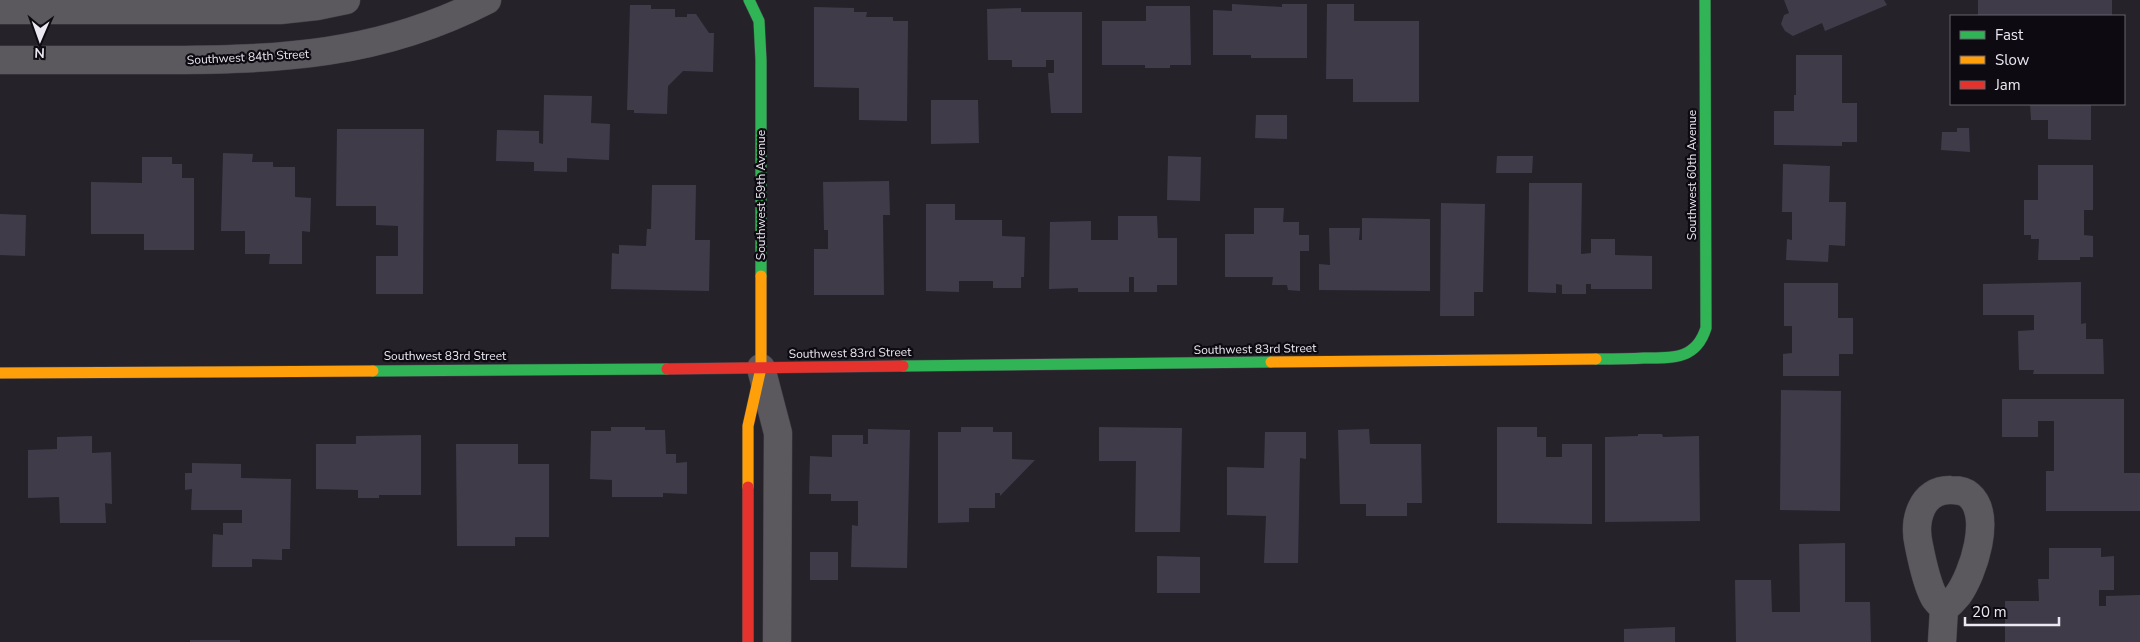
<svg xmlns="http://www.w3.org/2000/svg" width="2140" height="642" font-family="'Nunito Sans',sans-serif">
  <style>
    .building { fill: #3f3b49 }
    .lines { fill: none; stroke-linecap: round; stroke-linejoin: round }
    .street-casing { stroke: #434048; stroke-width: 29 }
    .fast-casing { stroke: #434048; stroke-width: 12 }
    .slow-casing { stroke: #434048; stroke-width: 12 }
    .jam-casing { stroke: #434048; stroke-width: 12 }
    .street { stroke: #5b595e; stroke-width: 28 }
    .fast { stroke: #30b455; stroke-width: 11 }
    .slow { stroke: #ff9f0a; stroke-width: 11 }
    .jam { stroke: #e5322d; stroke-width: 11 }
    .labels { text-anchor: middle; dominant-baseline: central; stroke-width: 4.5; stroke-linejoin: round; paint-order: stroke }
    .street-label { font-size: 12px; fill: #ece8f2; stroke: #0d0a11 }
  </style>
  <rect width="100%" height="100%" fill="#26222a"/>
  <path class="building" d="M1784,0h100l3,5 -62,26 -3,-8 -29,13 -8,-5 -4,-7 3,-9 5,-2z
    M1978,0h134v16h-134z
    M1232,4l50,3v-3h25v54h-56v-3h-38v-45l19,1z
    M1327,4h27v17h65v81h-66v-23h-27z
    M630,5h21v4h24v8h12v-3h9l13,19h5l-1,39 -30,-1 -15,15 -1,28 -33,-1v-3h-7z
    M1146,6h44l1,59h-21v3h-25v-3h-43v-44h44z
    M814,7l40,1v4h13l-1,5h27v4h15l-1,100 -48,-1v-32l-45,-1z
    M1021,8v4h61v101h-31l-3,-40h6v-13h-8v7h-34v-7h-24l-1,-51z
    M1796,55h46v48h15v39h-15v4l-68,-1v-34h20v-16h2z
    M544,95l48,1 -1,27 19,1 -1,36 -42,-2v14l-33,-1v-9l-38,-1 1,-31 42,1v12l4,1z
    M931,100h47l1,43 -48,1z
    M2030,104h61v36l-43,-1v-19h-17z
    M1256,115h31v24l-32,-1z
    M1957,128h12l1,24 -29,-2 1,-18h15z
    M337,129h87l-1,165h-47v-38h22v-30l-22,-1v-19h-40z
    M223,153l30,1 -1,8h21v5h22v30l16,1 -1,34 -8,-1v33h-33l1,-10h-25v-23h-24z
    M1168,156l33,1 -1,44 -33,-1z
    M1497,156h36l-1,17h-36z
    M142,157h30v7h10v14h12v72h-50v-16h-53v-52l51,1z
    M1783,164l47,2 -1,36h17l-1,44 -16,-1 -1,17 -42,-2 1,-21 5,1v-28h-10z
    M2038,165h55v45h-9v25l9,1v21h-13v3h-42l1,-21h-8v-4h-7v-35h14z
    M889,181l1,34h-7l1,80h-70v-46h14v-19h-4l-1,-48z
    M1529,183h53l-1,71 10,-1v-14h24v16l37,1v33h-61v-5h-5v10h-24v-9l-6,-1v9l-28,-1z
    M652,185h44l-1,55h15l-1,51 -98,-2 1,-36 7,1v-9l27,1 1,-17h4z
    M1441,203l44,1 -2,88h-9v24h-34z
    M926,204h29v16h47v16l23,1 -1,40h-3v11h-28v-7h-34v11l-33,-1z
    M1254,208h30l-1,14h16v13h10v16h-9v40l-12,-1 -1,-5h-15l1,-8h-48v-43h29z
    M0,214l26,1 -1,41 -25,-1z
    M1118,216h39l1,22h19v47h-20v7h-23v-15h-5v15h-51v-4l-29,1 1,-67 41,-1v19h27z
    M1362,218l68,1v72l-111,-1v-26l11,1 -1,-37h31l-1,12h3z
    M2081,282v42l5,-1v16h17l1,35h-71l1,-4h-15l-1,-39 16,-1v-15h-51v-31z
    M1784,283h54v35h15v36h-14v22h-56v-22l9,-1v-27h-8z
    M1781,390l60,1 -1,120 -60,-1z
    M2002,399h122v74h16v38h-94v-40h8v-50h-16v16h-36z
    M611,427h34v3h20l1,24h10v9l11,-1v32l-24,-1v4h-51v-17l-22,-1 1,-48h20z
    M961,427h32v5h19v27l23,1 -35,36v-3h-5v15h-26v14l-31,1v-91h23z
    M1099,427l83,1 -2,104h-45l1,-71h-37z
    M1497,427h40v10h9v20h16v-13h30v80l-95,-1z
    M868,429l42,1 -3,138 -56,-1 1,-42 6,1v-25h-27v-7h-22l1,-38 22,1v-22h31v9h5z
    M1369,429l1,15h51l1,59h-15v13h-41v-12h-26l-2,-74z
    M1265,432h41v27l-6,-1 -2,105h-34l2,-47 -39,-1v-48l37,1z
    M1638,434h24l1,3 36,-1 1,85 -95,1v-85l33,-1z
    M421,435v60h-42v3h-21v-8l-42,-1v-45h40v-8z
    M92,436v17l19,-1 1,52 -7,-1 1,20h-46l-1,-26 -31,1v-48l29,-1v-12z
    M456,444h62v20h31v73h-34v9h-58z
    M192,463l49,1v14l50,1 -1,70h-8v11l-30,-1v8h-40l1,-33 10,1v-12h19v-13h-51l1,-21 -7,1v-17h7z
    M1845,543v59h25l1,40h-135l-1,-62h36l1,32h28l-1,-68z
    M2049,548h52v9l13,-1v34h-15v16h7v-10l34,-1v47h-135v-41h34l-1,-22h11z
    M810,552h28v28h-28z
    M1157,556l43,1v36h-43z
    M1675,627v15h-51v-13z
    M190,640h50v2h-50z"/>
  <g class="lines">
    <defs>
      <path id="street" d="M0,10h280l37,-4 29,-6
        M0,60c53,0 106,0 159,0 118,0 220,-4 328,-60
        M761,368l17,65 -1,209
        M1942,642l2,-33c5,-4 10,-9 14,-14 15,-21 35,-80 11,-100 -4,-4 -12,-5 -18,-5 -30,-1 -38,31 -32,56 3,15 8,38 15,51 2,4 7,8 10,12"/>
      <path id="fast" d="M749,0l10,21 2,39v216
        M1596,359c16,0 32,0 48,-1 28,0 52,2 62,-30l-1,-328
        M903,366l368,-4
        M373,371l294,-2"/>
      <path id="slow" d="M1271,362l325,-3
        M0,373l373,-2
        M748,487v-61l13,-58v-92"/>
      <path id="jam" d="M667,369l236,-3
        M748,487v155"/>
    </defs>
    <use href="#street" class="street-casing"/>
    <use href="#fast" class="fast-casing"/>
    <use href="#slow" class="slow-casing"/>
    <use href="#jam" class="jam-casing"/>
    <use href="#street" class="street"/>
    <use href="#fast" class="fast"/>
    <use href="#slow" class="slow"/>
    <use href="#jam" class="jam"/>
  </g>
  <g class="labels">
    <g class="street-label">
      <text transform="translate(248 57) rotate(-3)">Southwest 84th Street</text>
      <text transform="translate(1692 175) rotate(-90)">Southwest 60th Avenue</text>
      <text transform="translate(761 195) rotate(-90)">Southwest 59th Avenue</text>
      <text transform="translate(1255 349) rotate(-1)">Southwest 83rd Street</text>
      <text transform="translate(850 353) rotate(-1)">Southwest 83rd Street</text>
      <text x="445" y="356">Southwest 83rd Street</text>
    </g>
  </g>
  <rect x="1950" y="15" width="175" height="90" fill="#0d0a11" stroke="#66636b"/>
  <rect x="1960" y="31" width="25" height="8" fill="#30b455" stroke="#66636b"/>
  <text x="1995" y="40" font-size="15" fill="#ece8f2">Fast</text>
  <rect x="1960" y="56" width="25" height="8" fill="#ff9f0a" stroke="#66636b"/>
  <text x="1995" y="65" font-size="15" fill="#ece8f2">Slow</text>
  <rect x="1960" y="81" width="25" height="8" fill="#e5322d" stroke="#66636b"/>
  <text x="1995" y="90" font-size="15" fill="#ece8f2">Jam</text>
  <g transform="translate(40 40) rotate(182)" stroke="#0d0a11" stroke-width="4" paint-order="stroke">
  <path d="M0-4L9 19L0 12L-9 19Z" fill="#ece8f2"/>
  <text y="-8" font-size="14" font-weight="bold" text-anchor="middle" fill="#ece8f2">N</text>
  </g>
  <path d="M1965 617v8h94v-8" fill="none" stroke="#ece8f2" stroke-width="2.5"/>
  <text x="1972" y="617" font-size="15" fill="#ece8f2" stroke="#0d0a11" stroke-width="4" paint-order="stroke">20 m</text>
</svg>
